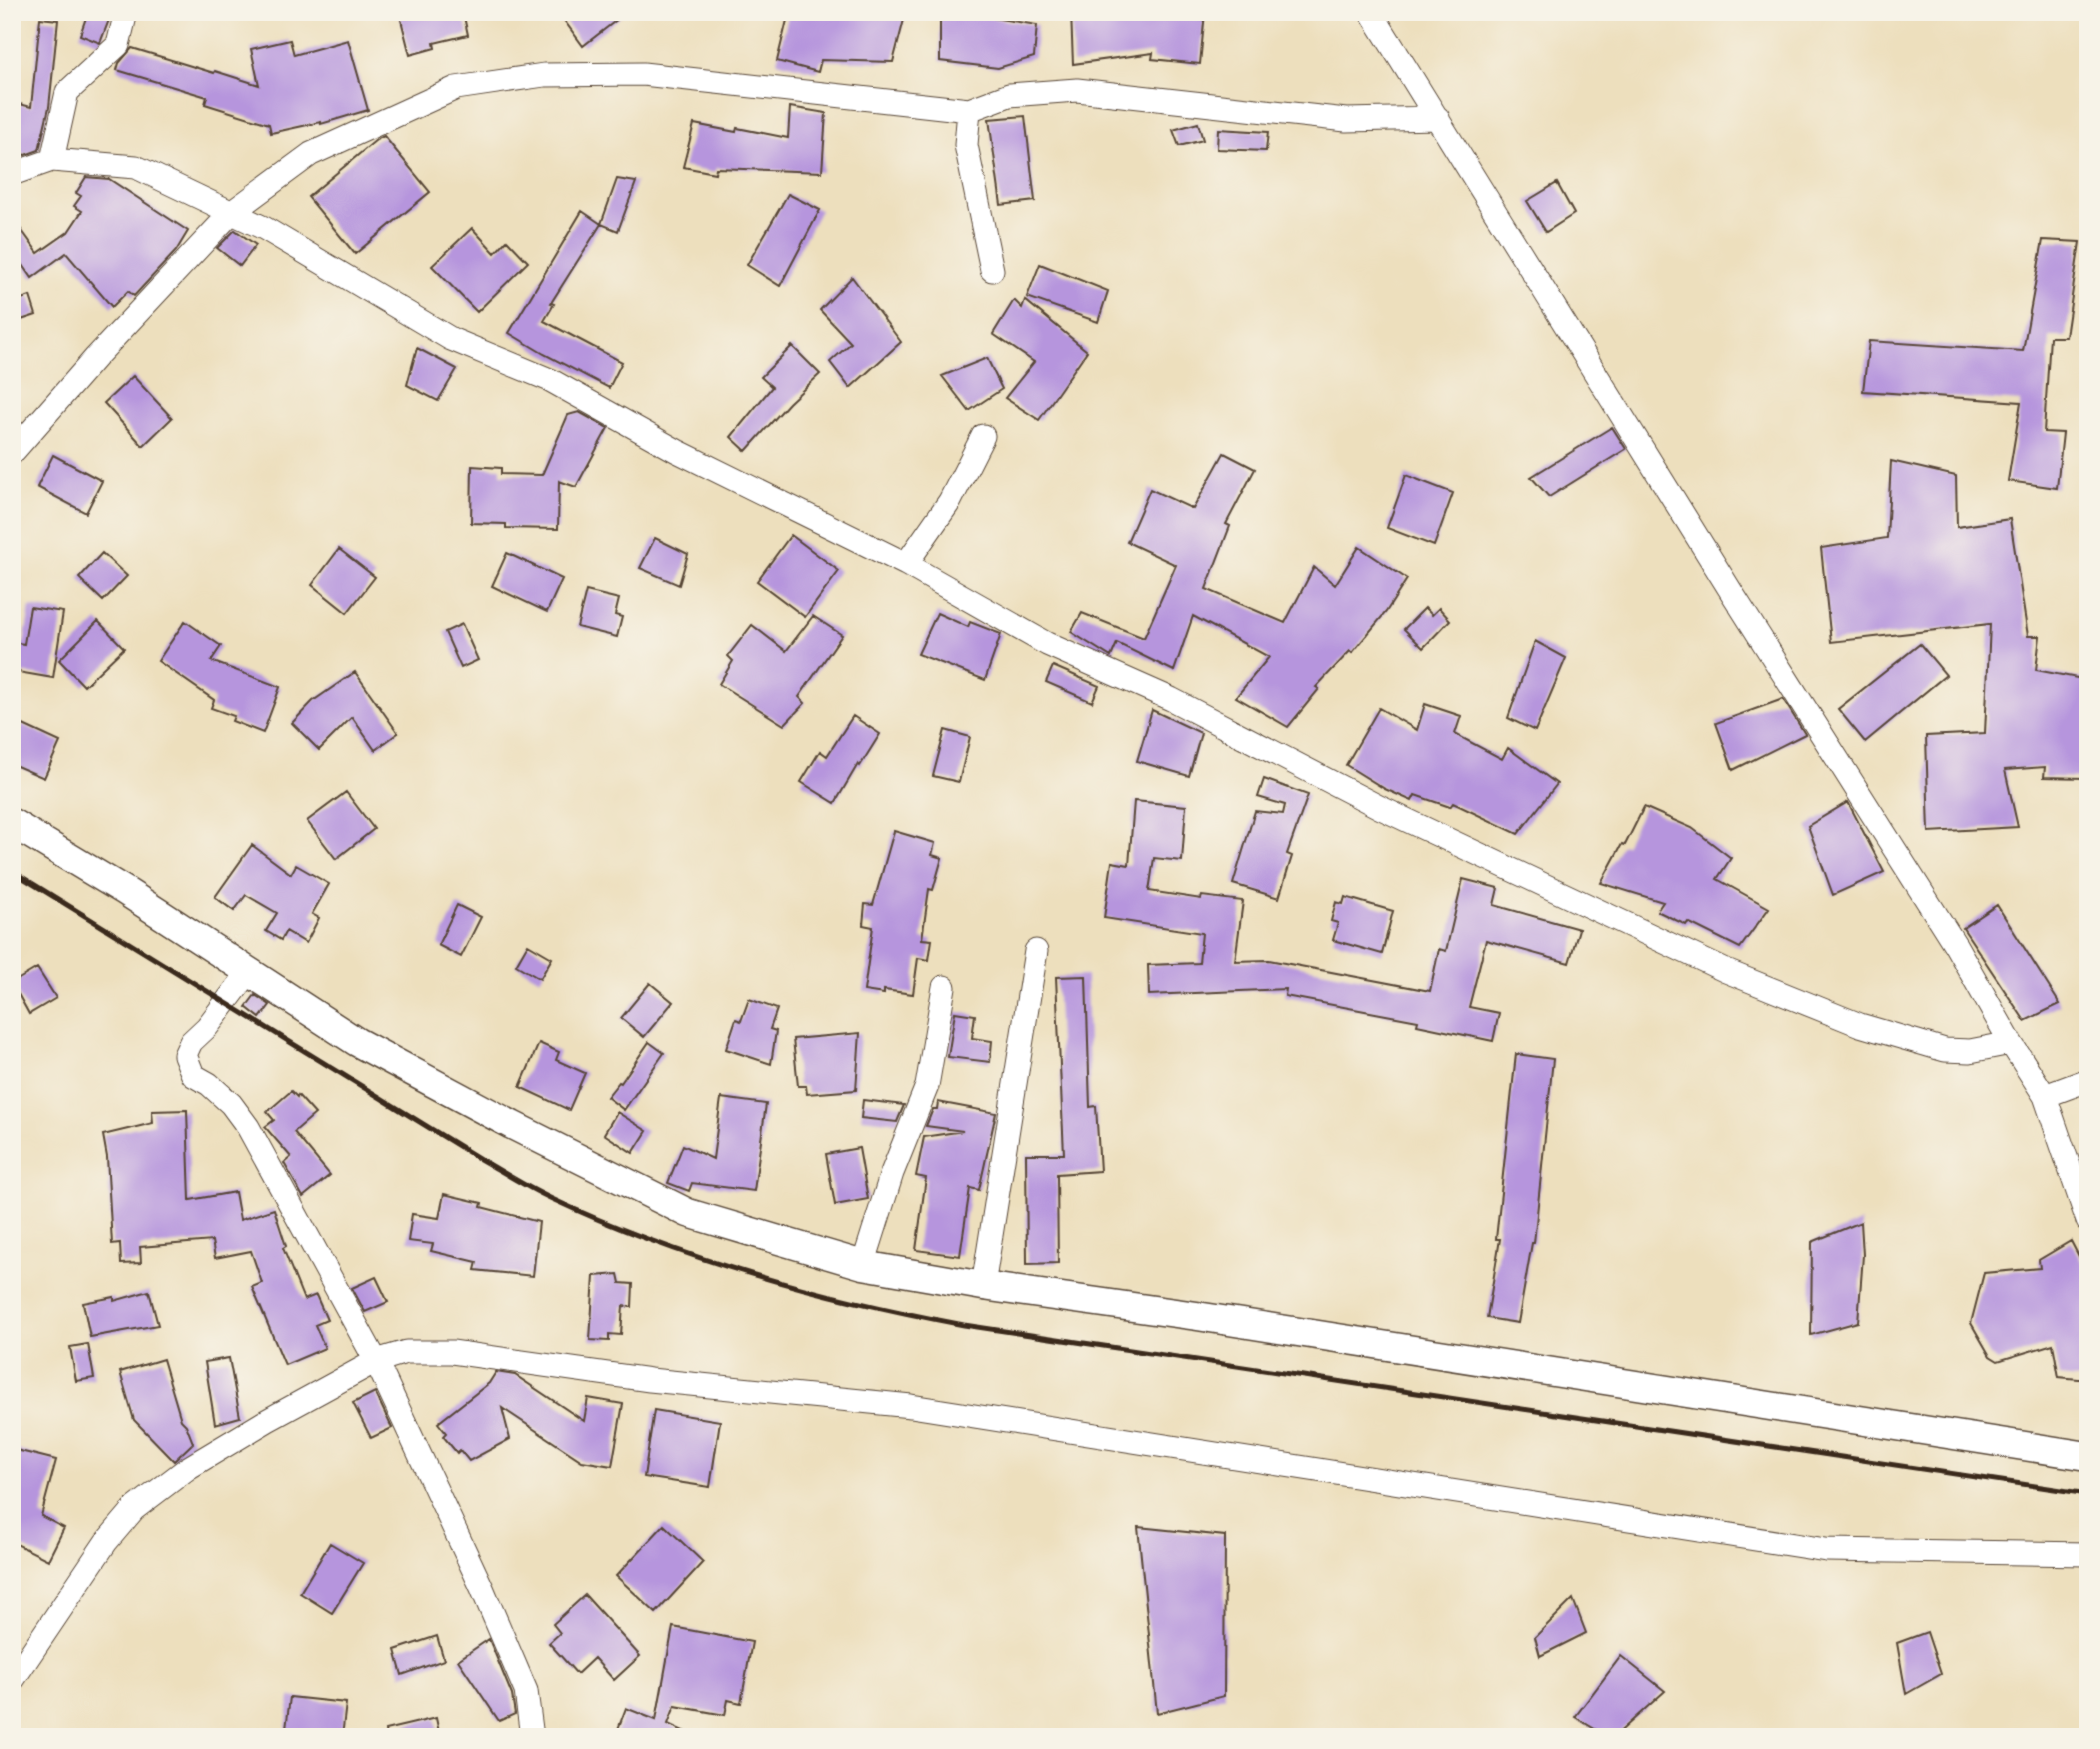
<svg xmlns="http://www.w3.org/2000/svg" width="2100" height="1749" font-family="'Shantell Sans',sans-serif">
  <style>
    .building { fill: #b695dd }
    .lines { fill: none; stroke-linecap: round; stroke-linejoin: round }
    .minor-casing { stroke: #564536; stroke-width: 25 }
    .tertiary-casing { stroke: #564536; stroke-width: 31 }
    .minor { stroke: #fff; stroke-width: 23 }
    .tertiary { stroke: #fff; stroke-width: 28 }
    .rail { stroke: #3b2a1e; stroke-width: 5 }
  </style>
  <rect width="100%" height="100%" fill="#f7f3e8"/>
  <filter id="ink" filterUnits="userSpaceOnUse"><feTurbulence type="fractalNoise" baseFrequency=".0143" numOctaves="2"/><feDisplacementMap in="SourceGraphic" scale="14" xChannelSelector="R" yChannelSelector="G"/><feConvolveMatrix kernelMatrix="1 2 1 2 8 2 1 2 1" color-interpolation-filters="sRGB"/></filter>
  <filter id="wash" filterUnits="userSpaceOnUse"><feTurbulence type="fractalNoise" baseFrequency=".00686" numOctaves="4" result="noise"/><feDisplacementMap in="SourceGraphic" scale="28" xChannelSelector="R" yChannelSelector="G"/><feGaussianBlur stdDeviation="1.57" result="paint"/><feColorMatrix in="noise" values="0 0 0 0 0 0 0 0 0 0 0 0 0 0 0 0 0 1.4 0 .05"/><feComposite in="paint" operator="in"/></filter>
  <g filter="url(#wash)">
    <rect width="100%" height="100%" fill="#eddfbd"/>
    <g id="blocks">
      <path class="building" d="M88,12h24l-12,31 -20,-8z
        M399,12h64l5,23 -34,8 1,5 -25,7z
        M558,12h69l-44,34z
        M789,12h117l-13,50 -72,-2 -3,12 -41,-11z
        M940,12h16l81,13 -3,32 -36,11 -58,-7z
        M1071,12h134l-5,52 -48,-5 1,-6 -80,11z
        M40,18l18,2 -9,87 -10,43 -14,5 -13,-4v-49l19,5z
        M290,40l4,15 54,-15 20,70 -47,14v-2l-50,11 -2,-9 -64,-20 2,-7 -90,-27 2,-7 13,-15 82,25 1,-2 44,14 -8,-36z
        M790,107l36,6 -4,59 -106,-4 -1,5 -32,-6 11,-43 42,8 1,-4 51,10z
        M1025,116l10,85 -34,4 -12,-86z
        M1198,123l5,17 -24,6 -6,-16z
        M1218,129l50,3 -2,19 -49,-2z
        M384,136l46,56 -75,62 -47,-57 68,-57z
        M86,177l23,2 79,52 -12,20 -42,45 -6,-5 -16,16 -46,-54 -34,25 -20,-29v-32l26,36 30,-21 14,-21 -8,-5 7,-10 -5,-3z
        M617,179l19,3 -18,49 -17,-7z
        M1557,183l17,31 -28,18 -19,-31z
        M788,194l32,16 -40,76 -33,-21z
        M582,211l19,13 -50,79 3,1 -10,17 78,41 -13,26 -65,-34 -35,-21z
        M472,228l23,25 12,-13 21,22 -51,50 -45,-46z
        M235,230l21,15 -16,21 -23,-18z
        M2043,240l37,2 -14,95h-16l-6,95 19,1 -6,55 -49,-7 13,-79 -158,-11 6,-50 154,10z
        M1040,264l68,27 -10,31 -71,-25z
        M852,277l49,65 -51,46 -20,-26 21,-19 -31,-33z
        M30,296l6,19 -24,8v-21z
        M1014,300l8,8 3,-8 62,51 -48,69 -34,-22 29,-36 -41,-28z
        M792,346l28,28 -31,29 -43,48 -15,-14 41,-50 -11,-10z
        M417,348l40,21 -19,32 -31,-16z
        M987,358l15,31 -33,22 -27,-35z
        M133,376l39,42 -29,28 -39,-43z
        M579,412l29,16 -32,59 -17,-6 -1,48 -52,-1v-4l-35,-1 1,-57 29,2v6l41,1 26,-60z
        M1612,427l14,22 -77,48 -18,-20z
        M1224,453l31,16 -29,55 4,2 -24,63 79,34 29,-56 21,18 24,-38 48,32 -21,33 -34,41 -2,-2 -34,36 3,2 -31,38 -52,-30 33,-40 -76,-41 -19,55 -57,-28 -6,14 -40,-25 11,-19 62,25 32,-73 -49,-23 23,-53 43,20z
        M53,455l49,26 -16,32 -49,-26z
        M1891,461l65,15 1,51 53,-8 18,117h12l-4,34 52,10v60l-3,38 -41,-1 1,-10 -40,3 13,57 -89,5 -3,-96 59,-3 5,-109 -159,18 -10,-94 66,-10z
        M1406,475l47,18 -19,53 -47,-18z
        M791,535l48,36 -34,46 -48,-36z
        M655,538l33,16 -9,31 -39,-17z
        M339,549l36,28 -28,36 -35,-28z
        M102,553l25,23 -24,25 -24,-23z
        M507,553l55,26 -15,33 -55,-26z
        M586,591l33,8 -4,16 7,2 -5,20 -40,-10z
        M30,607l33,5 -10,66 -41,-7v-29l12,2z
        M1425,608l7,7 7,-7 11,12 -27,28 -19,-19z
        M937,613l31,14 2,-5 31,12 -16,46 -67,-26z
        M813,616l29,19 -43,62 6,6 -21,22 -65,-41 14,-23 -5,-5 24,-31 34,26z
        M98,621l26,27 -40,38 -25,-26z
        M185,621l36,25 -10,15 69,26 -17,46 -31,-12 2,-5 -23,-8 3,-8 -56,-39z
        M462,624l16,36 -17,8 -16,-36z
        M1535,641l31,17 -31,73 -27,-13z
        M1920,644l26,31 -81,67 -27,-33z
        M1053,666l46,20 -7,16 -46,-20z
        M355,672l43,61 -23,17 -23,-33 -33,33 -27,-27 21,-22z
        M1783,699l22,35 -72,36 -17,-47z
        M1425,704l36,12 -6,18 47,25 6,-11 49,36 -39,50 -65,-31 -3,4 -35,-12 -3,6 -27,-12 -39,-24 33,-57 38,22z
        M1152,710l49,23 -12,43 -52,-15z
        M853,716l27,18 -20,32 -2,-2 -23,39 -34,-21 19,-31 7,5z
        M21,724l39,18 -16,36 -32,-14v-21z
        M945,730l25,7 -11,45 -26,-6z
        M1264,779l44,16 -21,59 5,2 -13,42 -46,-14 22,-73 28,3 2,-9 -27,-8z
        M346,792l28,37 -38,30 -29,-38z
        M1134,801l52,5 -4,55 -28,-3 -5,33 52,8 1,-3 41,5 -8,60 34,-1 161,31 9,-42 7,2 17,-72 35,9 -4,17 85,24 -10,34 -83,-23 -17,67 30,6 -6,28 -76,-16 1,-4 -133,-25 1,-7 -137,6 -1,-30 51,-2 3,-30 -98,-15 8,-56 17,3z
        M1848,802l36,70 -51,23 -25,-69z
        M1644,807l48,21 39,30 -14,21 52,29 -29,40 -52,-26 -2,3 -29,-14 6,-9 -62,-19 21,-39 3,1z
        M894,831l41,12 -3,12 10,3 -9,32 -4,-1 -7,50 10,1 -3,20 -11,-2 -5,36 -29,-4v4l-20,-3 9,-64 -10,-2 2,-21 8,1z
        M252,845l39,29 5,-9 33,19 -17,30 7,4 -13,25 -20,-12 -5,9 -15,-9 11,-18 -31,-18 -12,16 -19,-14z
        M1345,897l48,14 -11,43 -49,-14 5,-17 -7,-2 5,-19 7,2z
        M457,905l24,12 -20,40 -23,-12z
        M1997,905l63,99 -35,17 -62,-93z
        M528,944l24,14 -12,21 -24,-14z
        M37,968l19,30 -27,16 -17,-31z
        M1086,976l4,131 6,-1 4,65 -43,3 1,89 -31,1 -1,-110h38l-8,-177z
        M650,983l23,19 -29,35 -23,-19z
        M255,995l15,10 -10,13 -14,-11z
        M749,999l28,10 -7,20 6,2 -5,33 -45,-15 10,-30 5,2z
        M955,1012l20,3 -3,23 20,3 -2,21 -42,-5z
        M860,1033l-4,57 -49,4 -1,-8h-8l-5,-47z
        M649,1042l15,11 -40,57 -17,-13 12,-15 2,1z
        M539,1043l20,9 -3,8 29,13 -16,37 -49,-23z
        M1516,1054l37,5 -19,184h-2l-14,80 -31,-5 13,-79h-4z
        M291,1091l6,6 1,-2 17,19 -21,18 36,43 -27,22 -19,-34 7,-6 -26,-30 9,-7 -7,-8z
        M721,1098l45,6 -12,87 -62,-8 -3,8 -21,-8 15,-38 30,14z
        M863,1100l41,5 -7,17 -36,-4z
        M938,1102l58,11 -17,77 -9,-2 -10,68 -44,-6 10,-72 -10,-2 8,-39 39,-6 -37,-5 7,-17h4z
        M187,1110l3,90 45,-8 5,28 34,-11 12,37 -3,2 21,52 12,-5 11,25 -12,5 10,23 -40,17 -33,-78 10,-4 -11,-32 -36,7 -3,-17 -72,6 1,16 -20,1 -1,-21 -8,1 -5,-87 -4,-22 50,-12 -1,-12z
        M617,1112l30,19 -14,22 -29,-19z
        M859,1148l9,51 -33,6 -9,-51z
        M444,1194l38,9 -1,4 58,15 -6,54 -58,-6 2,-8 -46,-11 2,-7 -25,-3 4,-27 27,4z
        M1861,1222l2,33 -5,67 -47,13 1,-93z
        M2071,1241l14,27 3,30v82l-29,-3 -6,-33 -55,17 -8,-5 -19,-33 13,-50 56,-5 -1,-8z
        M618,1274l2,9 13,1 -1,23 -9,-1 -2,29 -12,-1v7l-19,-1 4,-64z
        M376,1277l12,25 -23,10 -13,-24z
        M149,1291l9,34 -68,12 -7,-34 31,-6v4z
        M88,1344l6,34 -18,3 -6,-34z
        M229,1358l11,59 -25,7 -10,-62z
        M163,1359l18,61 5,5 7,18 -19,18 -40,-41 -14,-48z
        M496,1372l19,3 69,46 4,-23 35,6 -11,62 -30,-5 -80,-53 8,31 -41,22 -9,-11 -3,3 -14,-17 3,-3 -8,-10 51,-40z
        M375,1392l17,36 -21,10 -18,-35z
        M654,1410l66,11 -10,66 -66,-10z
        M12,1449l44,11 -15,56 23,12 -16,32 -36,-18z
        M664,1525l39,37 -47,51 -40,-37z
        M1138,1527l87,9 -1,160 -67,17z
        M330,1543l33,20 -31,50 -32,-20z
        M585,1595l55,61 -26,24 -20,-22 -17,16 -28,-31 11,-10 -7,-9z
        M1573,1599l13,34 -46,23 -5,-19z
        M673,1627l79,15 -11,61 -13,-3 -3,15 -50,-9 -7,18 28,13h-81l11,-29 30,12z
        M1927,1632l14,42 -35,20 -9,-51z
        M437,1636l7,24 -42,15 -7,-25z
        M489,1639l23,56 3,19 -16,7 -41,-61z
        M1621,1656l44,35 -51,46h-6l-33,-20z
        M290,1697l56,6 -4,34h-57z
        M436,1718l4,19h-54l-1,-7z"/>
    </g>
  </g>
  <g filter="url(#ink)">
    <use href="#blocks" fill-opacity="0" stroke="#564536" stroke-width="2"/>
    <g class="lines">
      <defs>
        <path id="minor" d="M1371,12l361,581 224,353 55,97 34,53 43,125
          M969,110l-3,35 26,125
          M52,160l84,7 128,61 187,111 99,41 127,71 229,113 141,80 124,55 208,108 347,164 134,54 85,25 25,1 41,-8
          M12,174l40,-14 15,-68 51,-47 8,-33
          M12,453l84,-96 135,-144 80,-59 145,-66 88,-13 99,-1 326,36 40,-15 68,-5 269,30 92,-2
          M906,564l44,-63 33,-65
          M249,972l-42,55 -16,15 -6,13 8,20 16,9 22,20 17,23 128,234 106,227 44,103 6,46
          M2045,1096l43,-16
          M863,1265l29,-92 35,-87 17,-99
          M983,1286l53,-335
          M12,1681l94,-139 28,-33 54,-41 80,-48 108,-59 30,-9h46l198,28 261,26 915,144 262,4"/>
        <path id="tertiary" d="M12,823l113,68 232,151 155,83 176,88 175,52 120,21 214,30 891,140"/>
      </defs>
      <use href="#minor" class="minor-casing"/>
      <use href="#tertiary" class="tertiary-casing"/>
      <use href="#minor" class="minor"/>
      <use href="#tertiary" class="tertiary"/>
      <path class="rail" d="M12,871l468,288c23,13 46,28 70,39 132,62 272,100 414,127l1124,169"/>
    </g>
  </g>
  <rect width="2100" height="1749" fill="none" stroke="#f7f3e8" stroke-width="42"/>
</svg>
